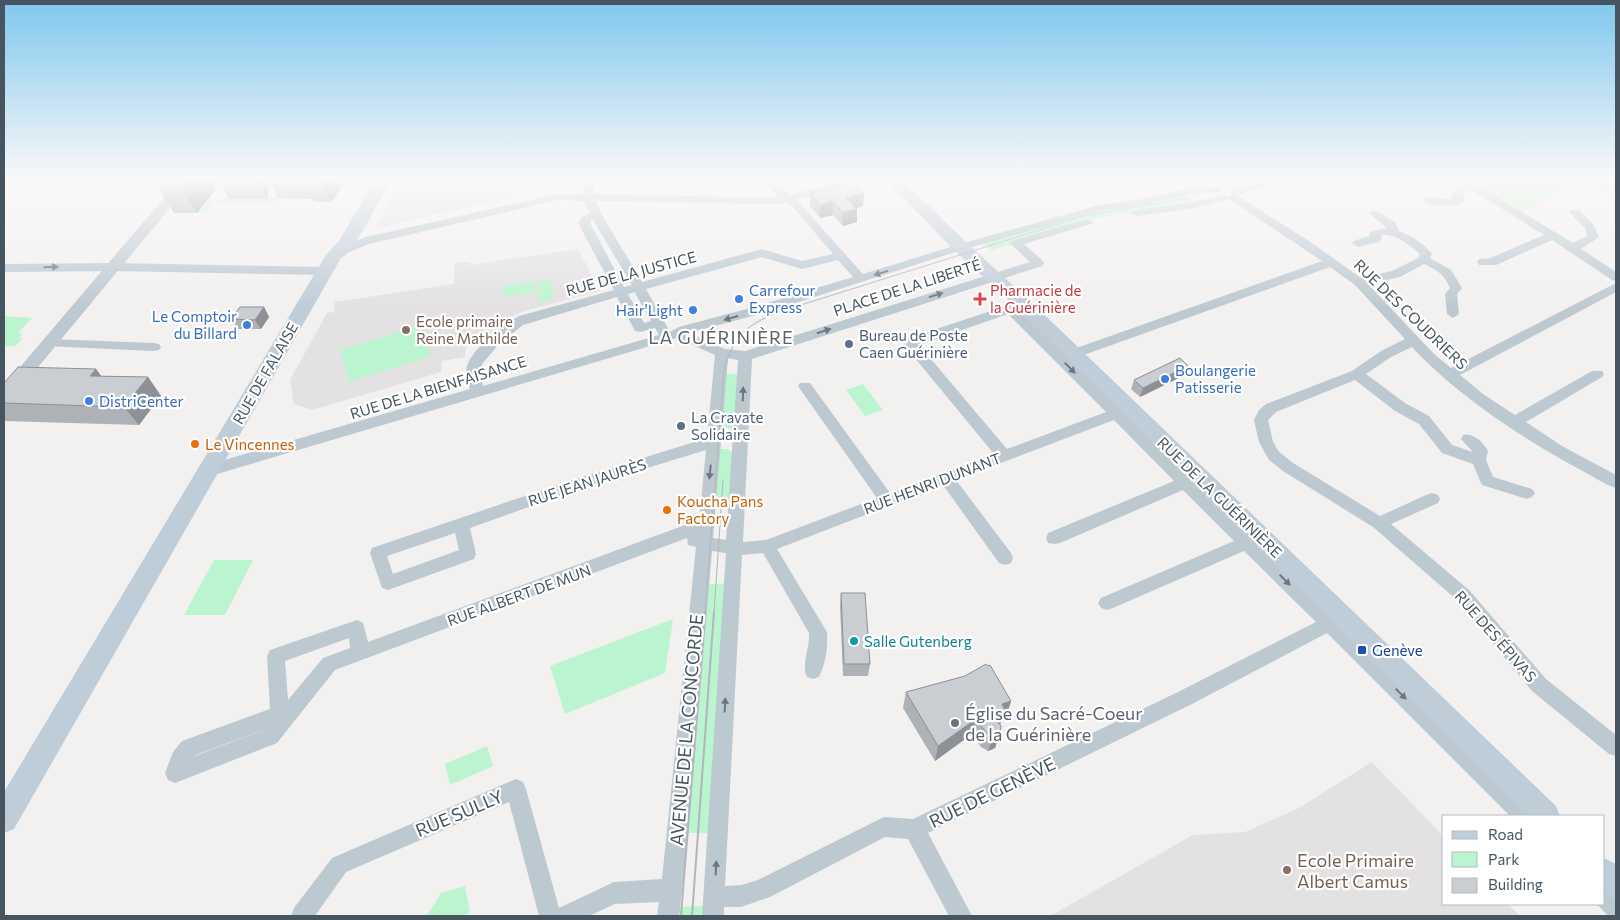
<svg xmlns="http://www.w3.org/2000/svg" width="1620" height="920" font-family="Commissioner,sans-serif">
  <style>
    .education { fill: #e4e1e2 }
    .green { fill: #bbf5cf }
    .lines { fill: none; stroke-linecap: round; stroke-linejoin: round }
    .minor { fill: #bdc9d1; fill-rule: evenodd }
    .tertiary { fill: #bdc9d1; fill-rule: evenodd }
    .secondary { fill: #bfcdd9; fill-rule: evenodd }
    .tram-far1 { stroke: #b2b6bc; stroke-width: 1 }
    .tram { stroke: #b2b6bc; stroke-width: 2 }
    .wall { fill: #aeb1b5 }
    .shaded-wall { fill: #8d9094 }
    .building { fill: #caced3; stroke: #8d9094 }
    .oneway { fill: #6a7882 }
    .shop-dot { fill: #3f7fe0; stroke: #fff; stroke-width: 2 }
    .health-dot { fill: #e0444e; stroke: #fff; stroke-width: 2 }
    .education-dot { fill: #8d6e63; stroke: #fff; stroke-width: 2 }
    .service-dot { fill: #5c6f8a; stroke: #fff; stroke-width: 2 }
    .food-dot { fill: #e8710a; stroke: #fff; stroke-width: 2 }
    .culture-dot { fill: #0f9aa8; stroke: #fff; stroke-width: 2 }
    .transit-dot { fill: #1a4fb4; stroke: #fff; stroke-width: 2 }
    .worship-dot { fill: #6b7280; stroke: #fff; stroke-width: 2 }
    .labels { text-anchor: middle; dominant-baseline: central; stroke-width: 4.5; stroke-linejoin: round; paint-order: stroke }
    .street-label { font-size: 15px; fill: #465560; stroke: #fff }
    .shop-label { font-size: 15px; fill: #366cbe; stroke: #fff; text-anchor: start }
    .health-label { font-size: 15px; fill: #be3a42; stroke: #fff; text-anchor: start }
    .education-label { font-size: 15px; fill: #785e54; stroke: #fff; text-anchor: start }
    .service-label { font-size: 15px; fill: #4e5e75; stroke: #fff; text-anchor: start }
    .food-label { font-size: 15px; fill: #c56008; stroke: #fff; text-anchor: start }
    .culture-label { font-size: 15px; fill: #0d838f; stroke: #fff; text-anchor: start }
    .transit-label { font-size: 15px; fill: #164399; stroke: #fff; text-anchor: start }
    .quarter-label { font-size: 18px; letter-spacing: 1px; fill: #5c6166; stroke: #fff }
    .near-worship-label { font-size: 18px; fill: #5b616d; stroke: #fff; text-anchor: start }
    .near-street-label { font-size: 18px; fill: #465560; stroke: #fff }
    .near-education-label { font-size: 18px; fill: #785e54; stroke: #fff; text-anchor: start }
  </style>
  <rect width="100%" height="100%" fill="#f3f0f0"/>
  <path class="education" d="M402,179h161l3,6 -173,39 -3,3h-14z
    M578,249l22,42 -76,20 -16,7 -21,19 -21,3 -1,17 -23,4 -1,11 -129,38 -18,-6 -4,-24 37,-67 7,-1 1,-10 119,-18 1,-20 1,-1 14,-1v3z
    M1372,762l72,75v67h64l12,12h-470l143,-81 52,-3 54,-24z"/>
  <path class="green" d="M1470,179h146v21l-39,-19 -54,30z
    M278,190h7l-9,12h-61l-9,11h-9l11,-14h63z
    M1185,195l9,8 -93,14 -110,33 -8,-7 93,-26z
    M551,279l2,20 -14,3 -2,-21z
    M534,281l1,11 -32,5v-11z
    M4,316l28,2 -14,15 4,1 -3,4h4l-8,8h-11z
    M419,326l12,30 -82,26 -9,-32z
    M722,374h17l-4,60h-5v-6h-13z
    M863,384l20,26 -18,6 -19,-26z
    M716,449h12l6,5 -3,53h-20z
    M214,560h39l-28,55h-41z
    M705,584h21l-16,249h-26z
    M673,619l-8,54 -100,41 -15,-48z
    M487,746l6,20 -43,19 -5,-21z
    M465,886l5,27 -9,3h-32l-1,-2 13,-21z
    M703,906l3,6v4h-32l3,-9z"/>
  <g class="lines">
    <path class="minor" d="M190,179l100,1 5,3 -5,3 -97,-1 -5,-3z
      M581,179h11l2,7v8l185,4 -16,-19h11l16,16 36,-10 7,-6h18l-17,10 -37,11 66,74 94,-29 142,-40 45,-6 50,-12 27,1 1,2 -1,2 -27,1 -50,12 -44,6 -135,38 -201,64 -76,20 37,16 20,2 285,-89 -18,-17 -2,-2 2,-2 75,-22 6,3 -2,2 -67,20 18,16 2,3 -2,3 -290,93 -9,183 23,-2 111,-42 -77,-109 -2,-3 2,-3h10l80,110 104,-39 -89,-108 4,-8 106,-35h8l2,3 -6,4 99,97 7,-2 5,1 2,4 -6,5 62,60 5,-2 5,2 3,4 -4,5 52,50 6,-1 6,1 2,5 -4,5 65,64 6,-2 6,2 3,5 -2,6 194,190 3,7h-24l-183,-183 -135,71 -264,129 44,83h-23l-41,-77 -23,-2 -115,60 -29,10h-17v9h-22l24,-363 -14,-2 -24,288 -9,77h-22l2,-14 -44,2 -26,12h-50l-30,-114 -163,70 -31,44h-24l3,-8 38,-50 184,-79 7,3 3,7 33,119 55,-26 48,-3 34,-332 -8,-2 -1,-7 -352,132 -58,73 -102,40 -7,-3 -3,-7 8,-21 9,-11 88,-32 -3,-53 3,-6 87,-30 6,3 5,19 317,-117 14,-2 7,-73 -127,39 -109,39 6,26 -2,5 -86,31 -6,-2 -12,-35 2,-5 197,-67 138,-43 8,-83 -38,-17 -470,139 -5,-2 -3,-4 3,-4 5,-2 263,-76c-2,-6 -5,-13 -4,-19 3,-20 37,-45 53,-54l95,-26 -36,-67 5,-7 7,-3 -6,-12 -26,-1 -189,44 -29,12 -6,-4 2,-3 30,-12 192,-43h25l1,-8zM596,201l183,3 8,-2 6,5 40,47 -31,7 -40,-12 -120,33 -40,-67zM591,220h2l39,65 -8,2 -34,-64zM762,257l40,12 36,-9 15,17 -99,30 -75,20 -9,5 -24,-43zM635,292v1l16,28 -7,2 -16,-29zM617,297l18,34 5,1 15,-4 4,7 -176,51 -3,-14 2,-8 17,-20 24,-19zM1008,314l98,98 -99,37 -88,-104zM728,358l10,2 -12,180 -13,-2zM1114,420l60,61 -126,52 -2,5 2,5 6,1 6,-1 123,-53 51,51 -133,57 -3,5 3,5 6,2 6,-2 131,-57 72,71 -138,70 -265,127 -29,-2 -126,63 -17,5 -16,1 17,-331 21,-2 46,80c1,14 -8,32 -2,44l6,2 6,-2c7,-14 9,-30 8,-45l-50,-83 166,-64 56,78 6,2 6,-2 2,-5 -2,-5 -55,-73zM455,533l4,17 -66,24 -6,-18zM349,638l1,10 -27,10 -35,42 -3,-39zM265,729l-2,1 -68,26 1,-1z
      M1268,179h57l-5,3 -48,3 -36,10 73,46 52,37 31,-7 26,-13 2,-4c-10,-9 -25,-21 -39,-19l1,3 -3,4 -21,5 -4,-2 -2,-2 2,-2 15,-5 1,-4 17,-4 -18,-15 6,-3 20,12 4,9c13,5 24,12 33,23l-2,4 21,12 11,18 -5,6 2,20 -6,4 -6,-4 -2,-20 5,-6c-6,-14 -13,-18 -26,-24l-24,13 -32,7 66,70 17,14 165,-85v9l-156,83 23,19 32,21 77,-44h10l2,3 -2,3 -76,45 36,24 54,29v13c-13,-4 -25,-13 -37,-19 -57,-31 -124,-75 -167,-122l-21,10 -25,17 39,29 24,13 23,29 21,7 -12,-13 2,-4c10,-3 20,7 25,16l-2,9 7,17 39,12 3,4 -3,4 -5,2 -45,-14 -9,-21 -31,-11 -23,-29 -24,-13 -40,-31 -79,32 -8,8 5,22 6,10 14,11 87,53 46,-21 6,-2 6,2 2,4 -2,4 -47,21 78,66 77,89 70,56v21l-7,-2 -77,-63 -75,-91 -84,-73 -90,-56 -14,-11 -10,-18 -5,-22 5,-10 7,-6 86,-33 29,-20 24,-12 -50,-54 -25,-18 -252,90h-10l-2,-3 2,-3 254,-90 -93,-62 -39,10 -54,7 -6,-3 6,-3 54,-7 34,-8 5,2 4,-2 -3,-3 1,-2z
      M1455,179h13l105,64 14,-7 -2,-8 -16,-16 2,-2h8l15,15 5,12 -18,12 35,23v9l-4,-1 -60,-40 -56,25h-17l-2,-3 2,-3 11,-1 54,-23 -74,-46c-9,4 -4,9 -8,14 -9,5 -33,3 -41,-3l6,-3 25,2 -1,-3 6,-9 5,-2z
      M320,180h52l5,3 -5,3 -56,-1 -1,-2 1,-2z
      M114,263l211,4 6,4 -6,4 -211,-4 -110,1v-8z
      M50,339l104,4 5,1 2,3 -2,3 -5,1 -109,-5 -2,-3 2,-3z
      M1604,884l8,3 4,5v24h-8l-11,-12h7z"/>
    <path class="tertiary" d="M180,179h14l-184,222 -6,2v-17z"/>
    <path class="secondary" d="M375,179h15c-9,17 -34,72 -49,79l-327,571 -10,4v-41l322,-537 13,-14z
      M885,179h16l66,64 62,57 527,506 4,10h-34l-509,-508 -62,-57z
      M1604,858l12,6v36l-12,-6z"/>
    <path class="tram-far1" d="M705,613l19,-242c10,-38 25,-48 61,-61l302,-95 104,-17 11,-8v-11
      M714,613l9,-133"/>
    <path class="tram" d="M681,916l24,-304
      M692,916l22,-304"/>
  </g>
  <path class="wall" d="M165,179l51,10 -19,24h-23l-16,-26z
    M218,179h45l5,10v10h-39z
    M269,179h69l3,9 -10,14h-17l-2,-3 -34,-1z
    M792,179h35l-2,3 -32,-2z
    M810,193h54l-1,13 -6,2v14l-14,4 -10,-11 -13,3 -10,-12z
    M264,307l5,10 -8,12h-24l-6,-10z
    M1188,366l-3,9 -45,22 -9,-8 3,-9z
    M96,369l5,7 47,1 13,19 -22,29 -135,-4v-38z
    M841,593l29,71 -2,12h-25l-3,-70z
    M906,692l105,9 -5,16 -4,1 -2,7v8l-5,15 -7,3 -7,-4 -9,-13 -37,27 -32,-53z"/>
  <path class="shaded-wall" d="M188,179h23l5,10 -19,24 -16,-26z
    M258,179h5l5,10v10z
    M321,179h17l3,9 -10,14z
    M864,193l-1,13 -17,5v-13z
    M833,201v14l-13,3v-13z
    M857,209v13l-14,4v-13z
    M264,307l5,10 -8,12 -6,-9z
    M1188,366l-3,9 -45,22 3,-9z
    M96,369l14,19 -20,-12z
    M148,377l13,19 -22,29 -15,-18z
    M1011,701l-5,16 -4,1 -2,7 -8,-10 10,-11z
    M976,719l-4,15 -37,27 3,-15z
    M1000,733l-5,15 -7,3 5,-15z"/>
  <path class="building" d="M165,179h23l-7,8h-23z
    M854,183l10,10 -18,5 11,11 -14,4 -10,-12 -13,4 -10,-12z
    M240,307h24l-9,13 -24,-1z
    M1180,358l8,8 -45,22 -9,-8z
    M18,367l78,2 -6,7 58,1 -24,30 -120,-4v-20z
    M841,593h24l5,71h-26z
    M986,664l2,2 2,-1 21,36 -9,3 3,6 -13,5 9,11 -1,7 -7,3 -7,-4 -10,-13 -38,27 -32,-54 59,-16z"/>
  <defs><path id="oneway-solid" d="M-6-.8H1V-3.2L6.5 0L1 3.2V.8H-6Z" transform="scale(1.25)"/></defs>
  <g class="oneway">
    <use href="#oneway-solid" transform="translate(51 267) rotate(-1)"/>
    <use href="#oneway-solid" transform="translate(881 273) rotate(163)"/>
    <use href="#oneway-solid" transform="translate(936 295) rotate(-18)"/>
    <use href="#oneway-solid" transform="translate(731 318) rotate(164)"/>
    <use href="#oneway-solid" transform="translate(824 331) rotate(-18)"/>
    <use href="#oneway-solid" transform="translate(1070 368) rotate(45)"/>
    <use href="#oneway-solid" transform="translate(743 394) rotate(-88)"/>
    <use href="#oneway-solid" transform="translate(710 472) rotate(96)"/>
    <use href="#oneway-solid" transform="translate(1285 580) rotate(45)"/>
    <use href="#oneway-solid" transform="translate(1401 694) rotate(45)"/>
    <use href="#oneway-solid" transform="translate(725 705) rotate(-87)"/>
    <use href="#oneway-solid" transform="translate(716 868) rotate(-87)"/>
  </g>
  <linearGradient id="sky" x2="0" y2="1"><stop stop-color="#7fc7ee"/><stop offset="0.58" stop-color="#faf8f8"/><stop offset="1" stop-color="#faf8f8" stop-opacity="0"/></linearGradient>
  <rect width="1620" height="308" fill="url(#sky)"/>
  <g class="shop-dot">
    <circle cx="739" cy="299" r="5"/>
    <circle cx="693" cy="310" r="5"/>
    <circle cx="247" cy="325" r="5"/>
    <circle cx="1165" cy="379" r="5"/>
    <circle cx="89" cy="401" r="5"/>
  </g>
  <path class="health-dot" d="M977.5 291.5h5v5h5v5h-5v5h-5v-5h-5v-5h5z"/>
  <g class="education-dot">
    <circle cx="406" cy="330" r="5"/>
    <circle cx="1287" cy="870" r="5"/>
  </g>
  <g class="service-dot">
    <circle cx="849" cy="344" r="5"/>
    <circle cx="681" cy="426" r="5"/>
  </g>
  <g class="food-dot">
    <circle cx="195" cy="444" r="5"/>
    <circle cx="667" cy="510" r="5"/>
  </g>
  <circle class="culture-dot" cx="854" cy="641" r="5"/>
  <rect class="transit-dot" x="1357" y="645" width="10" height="10" rx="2.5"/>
  <circle class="worship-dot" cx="955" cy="723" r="5"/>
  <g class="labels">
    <g class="street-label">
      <text transform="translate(631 273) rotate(-15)">RUE DE LA JUSTICE</text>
      <text transform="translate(907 287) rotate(-18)">PLACE DE LA LIBERTÉ</text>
      <text transform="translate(1411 314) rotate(44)">RUE DES COUDRIERS</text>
      <text transform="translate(265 373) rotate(-60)">RUE DE FALAISE</text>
      <text transform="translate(438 387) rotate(-17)">RUE DE LA BIENFAISANCE</text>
      <text transform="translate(587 482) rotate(-18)">RUE JEAN JAURÈS</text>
      <text transform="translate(932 483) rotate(-21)">RUE HENRI DUNANT</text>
      <text transform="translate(1220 497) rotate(44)">RUE DE LA GUÉRINIÈRE</text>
      <text transform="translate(519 595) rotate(-20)">RUE ALBERT DE MUN</text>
      <text transform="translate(1496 636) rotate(49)">RUE DES ÉPIVAS</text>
    </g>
    <g class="shop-label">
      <text x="749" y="290">Carrefour<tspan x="749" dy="17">Express</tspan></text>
      <text x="683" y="310" text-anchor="end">Hair'Light</text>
      <text x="237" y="316" text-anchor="end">Le Comptoir<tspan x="237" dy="17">du Billard</tspan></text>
      <text x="1175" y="370">Boulangerie<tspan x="1175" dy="17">Patisserie</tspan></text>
      <text x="99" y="401">DistriCenter</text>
    </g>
    <g class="health-label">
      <text x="990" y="290">Pharmacie de<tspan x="990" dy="17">la Guérinière</tspan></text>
    </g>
    <g class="education-label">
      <text x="416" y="321">Ecole primaire<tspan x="416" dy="17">Reine Mathilde</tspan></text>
    </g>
    <g class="service-label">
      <text x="859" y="335">Bureau de Poste<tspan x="859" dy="17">Caen Guérinière</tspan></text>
      <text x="691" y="417">La Cravate<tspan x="691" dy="17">Solidaire</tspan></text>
    </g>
    <g class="food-label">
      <text x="205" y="444">Le Vincennes</text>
      <text x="677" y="501">Koucha Pans<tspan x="677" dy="17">Factory</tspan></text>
    </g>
    <g class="culture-label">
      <text x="864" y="641">Salle Gutenberg</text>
    </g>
    <g class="transit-label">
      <text x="1372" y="650">Genève</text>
    </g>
    <g class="quarter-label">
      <text x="721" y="337">LA GUÉRINIÈRE</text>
    </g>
    <g class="near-worship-label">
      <text x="965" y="713">Église du Sacré-Coeur<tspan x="965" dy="21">de la Guérinière</tspan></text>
    </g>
    <g class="near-street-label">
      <text transform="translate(686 730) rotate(-85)">AVENUE DE LA CONCORDE</text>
      <text transform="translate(992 792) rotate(-26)">RUE DE GENÈVE</text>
      <text transform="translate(459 813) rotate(-23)">RUE SULLY</text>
    </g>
    <g class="near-education-label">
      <text x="1297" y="860">Ecole Primaire<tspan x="1297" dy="21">Albert Camus</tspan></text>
    </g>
  </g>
  <rect width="1620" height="920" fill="none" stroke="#465560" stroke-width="10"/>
  <rect x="1442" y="815" width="162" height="90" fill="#ffffff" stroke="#b5bbbf"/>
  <rect x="1452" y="831" width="25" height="8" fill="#bfcdd9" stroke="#b5bbbf"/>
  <text x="1488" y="840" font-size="15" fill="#465560">Road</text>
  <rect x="1452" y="852" width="25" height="15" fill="#bbf5cf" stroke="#b5bbbf"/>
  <text x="1488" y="865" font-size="15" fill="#465560">Park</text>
  <rect x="1452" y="878" width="25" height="15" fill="#caced3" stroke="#b5bbbf"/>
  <text x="1488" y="890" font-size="15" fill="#465560">Building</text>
</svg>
